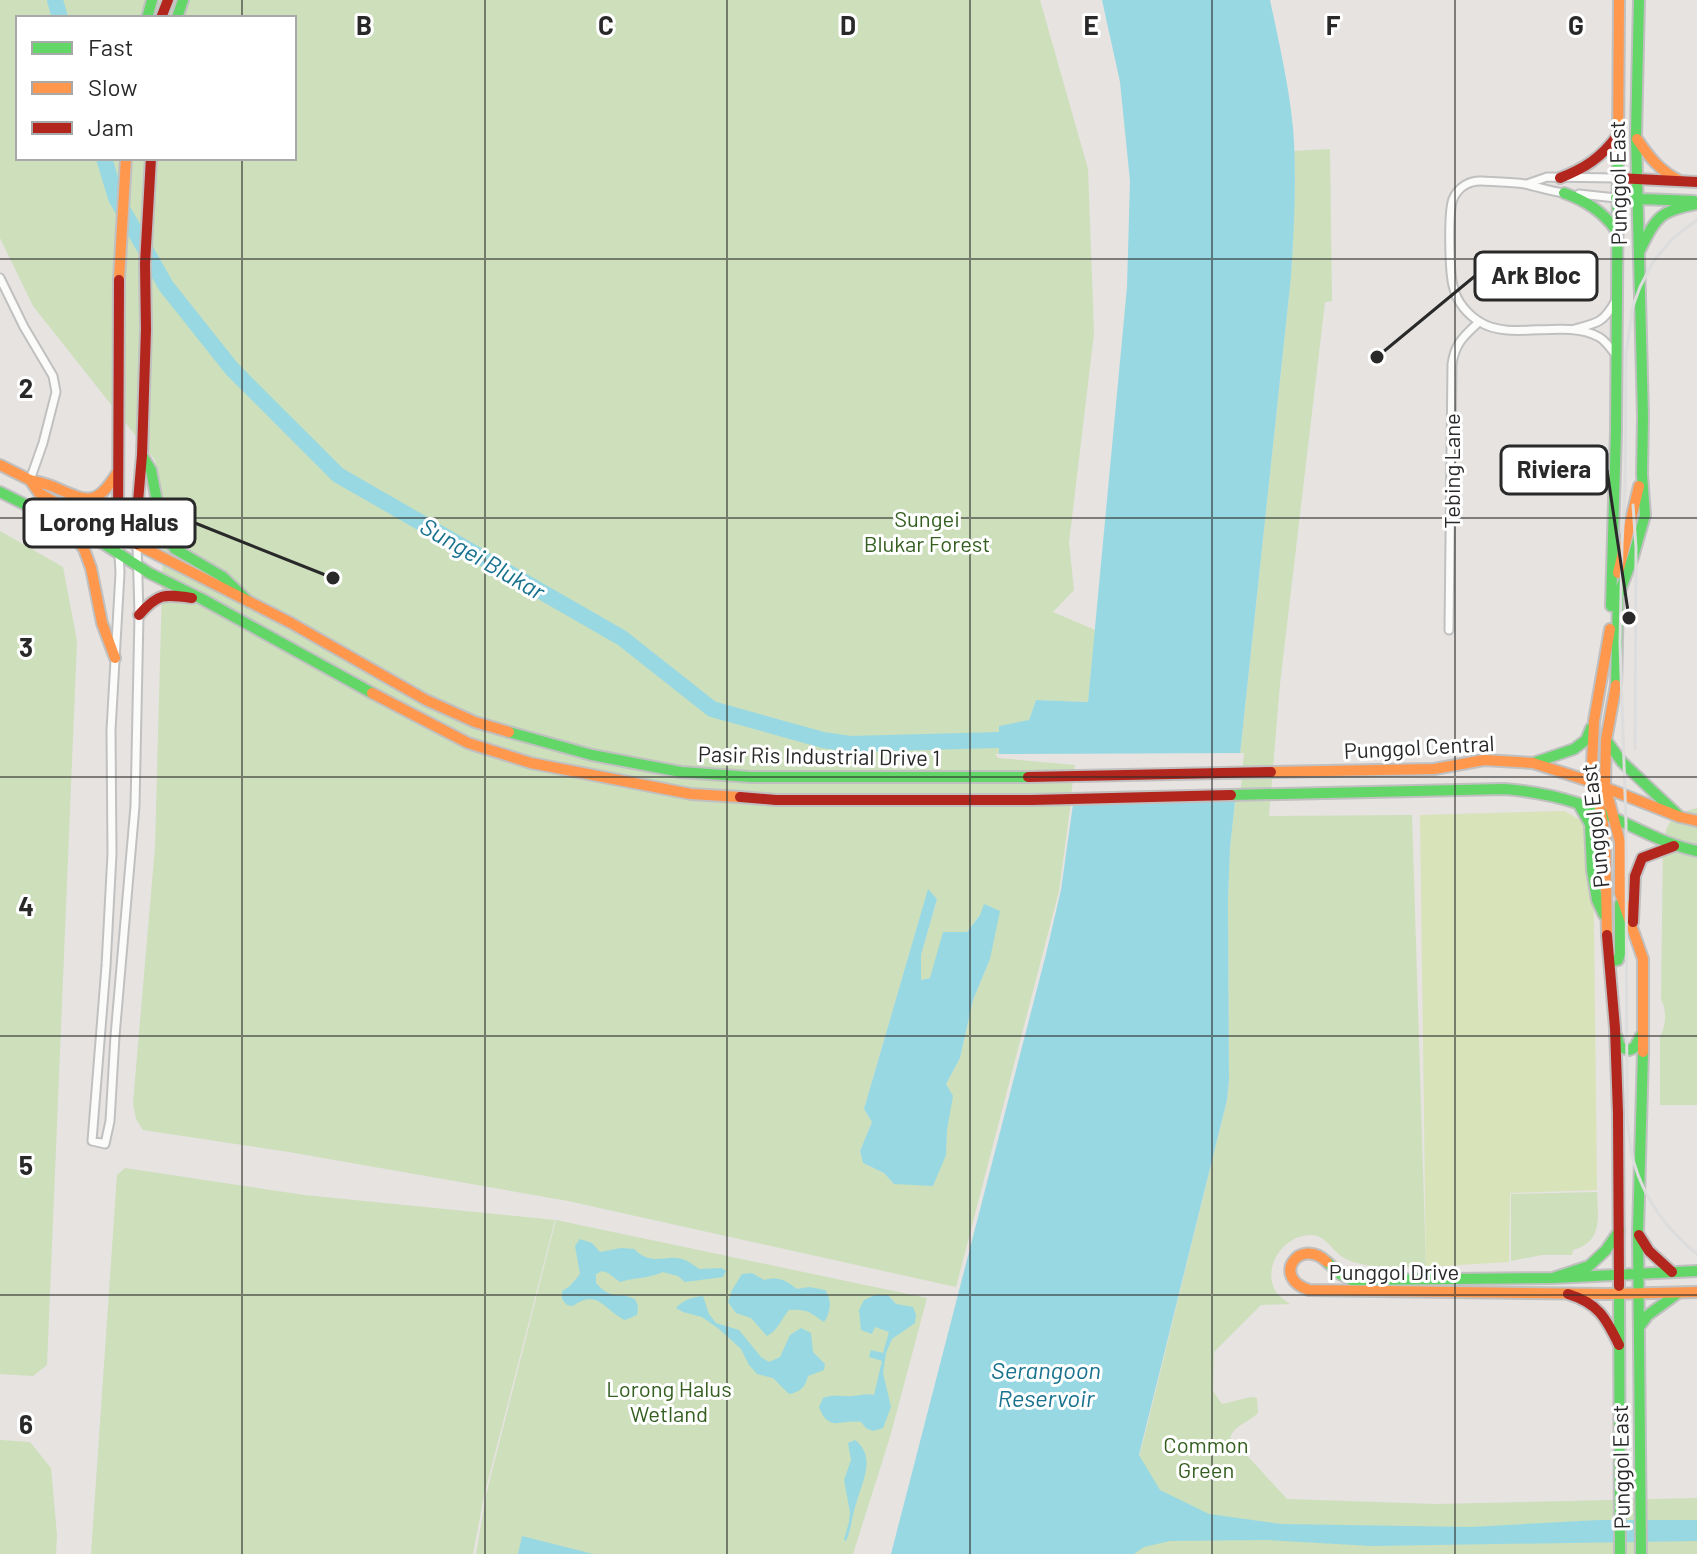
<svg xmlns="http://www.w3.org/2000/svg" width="1697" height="1554" font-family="Barlow,sans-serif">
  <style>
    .green { fill: #cddfbb; fill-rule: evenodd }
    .pitch { fill: #d8e3b9 }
    .water { fill: #98d8e3 }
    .pier { fill: #e6e3e0 }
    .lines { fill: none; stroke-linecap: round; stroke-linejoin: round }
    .river { stroke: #98d8e3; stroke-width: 16 }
    .street-casing { stroke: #c0c0c1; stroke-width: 11 }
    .fast-casing { stroke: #c0c0c1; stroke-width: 14 }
    .slow-casing { stroke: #c0c0c1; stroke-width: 14 }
    .jam-casing { stroke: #c0c0c1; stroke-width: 14 }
    .street { stroke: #fbfbfa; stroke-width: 7 }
    .fast { stroke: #63d668; stroke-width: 10 }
    .slow { stroke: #ff974d; stroke-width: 10 }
    .jam { stroke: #b3261e; stroke-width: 10 }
    .rail { stroke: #ddddde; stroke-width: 3 }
    .grid { fill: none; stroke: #292929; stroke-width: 2; stroke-opacity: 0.55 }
    .labels { text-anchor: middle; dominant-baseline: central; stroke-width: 6; stroke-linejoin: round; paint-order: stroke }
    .street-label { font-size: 22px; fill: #292929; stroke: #fff }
    .park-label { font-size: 22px; fill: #345f20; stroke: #fff }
    .water-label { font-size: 24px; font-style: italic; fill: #18728e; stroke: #fff }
    .grid-label { font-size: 26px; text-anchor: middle; font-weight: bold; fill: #292929; stroke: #fff; stroke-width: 6; stroke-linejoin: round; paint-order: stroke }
    .leader { fill: none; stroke: #292929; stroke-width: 3 }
    .callout-dot { fill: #292929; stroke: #fff; stroke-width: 3 }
    .callout { fill: #fff; stroke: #292929; stroke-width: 3 }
    .callout-label { font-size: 24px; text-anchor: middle; font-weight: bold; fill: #292929 }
  </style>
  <rect width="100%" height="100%" fill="#e6e3e0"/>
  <path class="green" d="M0,0h1040l48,169 6,164 -25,210 5,47 -21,22 42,18 -7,72 -52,-2 -7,20 -30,7v28l77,9 -17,127 -103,396 -388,-86 -279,-49 -146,-22 -7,-11 -3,-16 22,-256 9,-335 -9,-52 -122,-154 -33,-68zM18,18h276v140h-276zM928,890l9,9 -16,56 -1,25 10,-2 50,-63 10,44 -17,41 -13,58 -14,26 1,46 -1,25 -52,29 -10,-11 -21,-10 -3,-12 12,-29 -8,-13z
    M1330,149l2,152 -7,1 -45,382 -11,132 143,-1 14,452c-24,-1 -57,3 -80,-8 -13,-6 -19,-23 -34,-24 -28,-1 -51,32 -36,57 3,4 10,9 14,12l-29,1 -47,47 -1,39 9,13 29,-7 6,1 1,15c-9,9 -23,12 -28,24l57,62 149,5 261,-6v56h-584l32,-120 82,-334 2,-20 -1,-179 2,-53 61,-571 4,-95 -1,-31z
    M0,531l63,36 14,74 -30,724 -14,11 -33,-2z
    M1697,808v297h-37v-69c6,-8 7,-28 1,-36l2,-158c5,-24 11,-28 34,-34z
    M125,1168l179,27 251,25 -71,276 -11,58h-382l26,-379z
    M1597,1192c1,25 6,50 -24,58l-1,5h-30l-31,6v-67z
    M556,1220l371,78 -37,139 -37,117h-377l10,-59z
    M0,1440l30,2 21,26 6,67 -1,19h-56z"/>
  <path class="pitch" d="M1564,811l20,11 9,15 4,353 -87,3 -1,69 -83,5 -6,-452z"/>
  <path class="water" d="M1102,0h168c9,43 19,85 23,128 4,49 1,100 -2,149l-61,571 -2,53 1,179 -2,20 -88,355 21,35 49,24 72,10 190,3 128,-7h98v21l-326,5 -105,-6 -96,1 -26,6 -10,7h-243l155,-600 15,-64 18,-129 -80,-6v-29l30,-6 7,-20 52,2 39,-415 3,-106 -10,-99z
    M928,889l9,10 -16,56v25l9,-2 13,-46h24l13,-17 4,-11 16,7 -10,48 -17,41 -13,58 -14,26 7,12 -6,34 -1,25 -13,31 -39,-2 -10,-11 -21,-10 -3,-12 12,-29 -8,-13z
    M580,1239l12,4 8,9 21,-4 13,1c20,20 35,2 53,12 4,2 8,5 12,8l23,-1 4,3 -3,6 -38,5 -7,-6 -15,-4c-16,7 -27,5 -43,10l-12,-9 -6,-2 -6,3v9c16,18 21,8 39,16l3,7 -1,9 -12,5c-20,-9 -27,-32 -52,-14l-6,-1 -5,-6v-8l8,-5 10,-12 -5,-28z
    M752,1273l12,7c15,-4 21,0 33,9l12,-2 16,3c7,9 6,22 -1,32 -15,-10 -16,-13 -35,-12 -9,11 -11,20 -22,26l-16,-18 -15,-5 -8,-11 4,-12 10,-16z
    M875,1295h13l8,9 17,3 3,8 -1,8 -23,16 -6,14 -3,20 8,34 -8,21 -10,3 -7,-3 -5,-6c-21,-3 -32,11 -42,-15l4,-9c11,-4 18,-1 29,-2 8,0 13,-3 22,-1l8,-34 -13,-4 2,-7 12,3 6,-21 -14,-5 -3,7 -11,-4 -2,-20 5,-10z
    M703,1296l6,18 7,9 23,7 22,27 8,5 11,-5 10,-22 11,-7 10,5 2,19 12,12 -1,6 -16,6c-3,12 -8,16 -19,18l-16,-16 -16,-4 -8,-9 -8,-16 -22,-20 -17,-12 -19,-5 -7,-4c7,-8 16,-11 27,-12z
    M855,1440c22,17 7,42 1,64 -4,12 -5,26 -10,37l-2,-1 5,-18 1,-10 -6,-32 7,-20 -3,-17z
    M522,1536l71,18h-75z"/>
  <path class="pier" d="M1244,753l-4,46 -170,4 5,-38 -77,-7 -3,-4z"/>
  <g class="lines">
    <path class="river" d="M55,0l5,18
      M104,158l12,40 50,88 66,83 106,106 284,163 90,71 111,31 27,4 149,-4"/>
    <defs>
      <path id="street" d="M1527,184l20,-7 70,1
        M1566,193c-14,-1 -27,-6 -41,-9 -14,-2 -29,-2 -43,-3 -12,-1 -24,6 -29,18 -5,13 -4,76 1,90 3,13 14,26 26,33 31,20 85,-4 119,15 7,4 12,12 17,18
        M1579,194l37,4
        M0,278l24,49 29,49 3,16 -13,51 -13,37
        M1575,329c22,-6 28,-6 40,-27
        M118,534l2,39 -9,157 1,124 -6,112 -14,175 13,3 5,-23 5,-85 20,-230 4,-191 -2,-71
        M1449,630l3,-266c3,-21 12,-28 27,-42"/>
      <path id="fast" d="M147,18l5,-18
        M177,18l6,-18
        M1564,193c22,8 38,18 52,37
        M1616,198l78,3
        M1639,252c17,-34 19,-41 58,-48
        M142,455l9,15 11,57 6,13 7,9 48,28 26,25
        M0,492l104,52 45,29 53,26 170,94
        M1611,606l5,-175 2,-277
        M1616,685l2,-89 15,-39 12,-42 -3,-41 1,-57 -7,-281 3,-136
        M509,732l83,23 89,17 70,5h277
        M1606,740l16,22 58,55
        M1533,763l41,-14 12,-9 5,-12
        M1231,795l273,-6c25,2 49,6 73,14 41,13 77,39 120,48
        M1578,803l12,21 2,46 5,30 7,15
        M1610,962l8,-2 2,-6v-50
        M1617,1037l3,10 9,3 5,-2 8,-14
        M1327,1262l13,12 12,6 201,-2 144,-7
        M1553,1278l36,-12 17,-16 13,-19
        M1619,1286l1,268
        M1639,1327l9,-12 30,-22
        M1641,1554l-3,-322 5,-180"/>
      <path id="slow" d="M1637,139c12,18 23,32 43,42
        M1618,154l1,-154
        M119,280l7,-122
        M0,465l30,15 9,13 21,12 231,118 135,77 49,22 34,10
        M30,480c8,2 17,4 24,7 32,14 42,21 63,-14
        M69,530l15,19 7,19 11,55 13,35
        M1618,573l21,-87
        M1616,685l-10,55 -1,46 15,56v51l23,66v93
        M372,693l96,50 63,20 160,31 49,3
        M1271,772l163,-3 50,-9 49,3 50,16 97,38 17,4
        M1607,935l-2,-100 -13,-71 2,-43 16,-92
        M1327,1262c-27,-26 -57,15 -18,28l299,4 89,-2"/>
      <path id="jam" d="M161,18l7,-18
        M1560,178c25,-10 41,-20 57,-42
        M1617,178l80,4
        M118,534l1,-254
        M137,544l-1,-19 6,-70 4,-126 -1,-65 6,-106
        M139,615c19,-22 25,-21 53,-17
        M1028,777l243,-5
        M740,797l36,3h256l199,-5
        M1633,922l2,-46 7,-18 32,-12
        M1607,935l8,93 3,85 1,173
        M1639,1235l10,16 23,21
        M1568,1294c30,9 38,24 51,51"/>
    </defs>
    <use href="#street" class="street-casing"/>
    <use href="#fast" class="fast-casing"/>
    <use href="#slow" class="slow-casing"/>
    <use href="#jam" class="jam-casing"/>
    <use href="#street" class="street"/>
    <use href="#fast" class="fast"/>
    <use href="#slow" class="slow"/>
    <use href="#jam" class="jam"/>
    <path class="rail" d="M1697,220l-24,18 -20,24 -13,25 -7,19 -7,47 -1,137 -3,54 -2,99 6,180 1,296c2,15 3,30 7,44 11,37 33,67 63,91
      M1633,505l3,43 -1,201"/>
  </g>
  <path class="grid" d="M242,0v18M485,0v1554M727,0v1554M970,0v1554M1212,0v1554M1455,0v1554M242,158v1396M0,259h1697M0,518h1697M0,777h1697M0,1036h1697M0,1295h1697"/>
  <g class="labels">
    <g class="street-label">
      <text transform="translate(1617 183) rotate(-91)">Punggol East</text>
      <text transform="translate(1451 471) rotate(-90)">Tebing Lane</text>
      <text transform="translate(1419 746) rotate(-3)">Punggol Central</text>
      <text transform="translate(819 755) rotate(1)">Pasir Ris Industrial Drive 1</text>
      <text transform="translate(1594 826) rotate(-96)">Punggol East</text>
      <text x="1394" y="1271">Punggol Drive</text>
      <text transform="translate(1620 1467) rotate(-91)">Punggol East</text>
    </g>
    <g class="park-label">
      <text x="927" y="518">Sungei<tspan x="927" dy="25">Blukar Forest</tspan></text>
      <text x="669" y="1388">Lorong Halus<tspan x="669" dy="25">Wetland</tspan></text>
      <text x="1206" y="1444">Common<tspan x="1206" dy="25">Green</tspan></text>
    </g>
    <g class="water-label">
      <text transform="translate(483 558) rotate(30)">Sungei Blukar</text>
      <text x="1046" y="1369">Serangoon<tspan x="1046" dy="28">Reservoir</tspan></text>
    </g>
  </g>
  <g class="grid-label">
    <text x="364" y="35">B</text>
    <text x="606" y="35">C</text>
    <text x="848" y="35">D</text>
    <text x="1091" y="35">E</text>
    <text x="1333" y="35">F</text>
    <text x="1576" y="35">G</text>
    <text x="26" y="398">2</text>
    <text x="26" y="657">3</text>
    <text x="26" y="916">4</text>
    <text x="26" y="1175">5</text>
    <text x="26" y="1434">6</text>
  </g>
  <path class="leader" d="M1377 357L1475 276M1629 618L1607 470M333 578L195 523"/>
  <g class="callout-dot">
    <circle cx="1377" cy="357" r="8"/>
    <circle cx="1629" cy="618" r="8"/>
    <circle cx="333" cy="578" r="8"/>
  </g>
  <g class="callout">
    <rect x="1475" y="252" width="122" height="48" rx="8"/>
    <rect x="1501" y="446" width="106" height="48" rx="8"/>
    <rect x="24" y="499" width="171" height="48" rx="8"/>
  </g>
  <g class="callout-label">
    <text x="1536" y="284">Ark Bloc</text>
    <text x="1554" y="478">Riviera</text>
    <text x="109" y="531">Lorong Halus</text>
  </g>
  <rect x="16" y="16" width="280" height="144" fill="#ffffff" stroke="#a9a9a9" stroke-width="2"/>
  <rect x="32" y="42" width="40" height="12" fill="#63d668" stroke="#a9a9a9" stroke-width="2"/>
  <text x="88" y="56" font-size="24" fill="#292929">Fast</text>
  <rect x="32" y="82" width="40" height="12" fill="#ff974d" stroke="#a9a9a9" stroke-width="2"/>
  <text x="88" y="96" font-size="24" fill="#292929">Slow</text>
  <rect x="32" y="122" width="40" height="12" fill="#b3261e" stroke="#a9a9a9" stroke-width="2"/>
  <text x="88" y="136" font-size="24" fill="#292929">Jam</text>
</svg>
